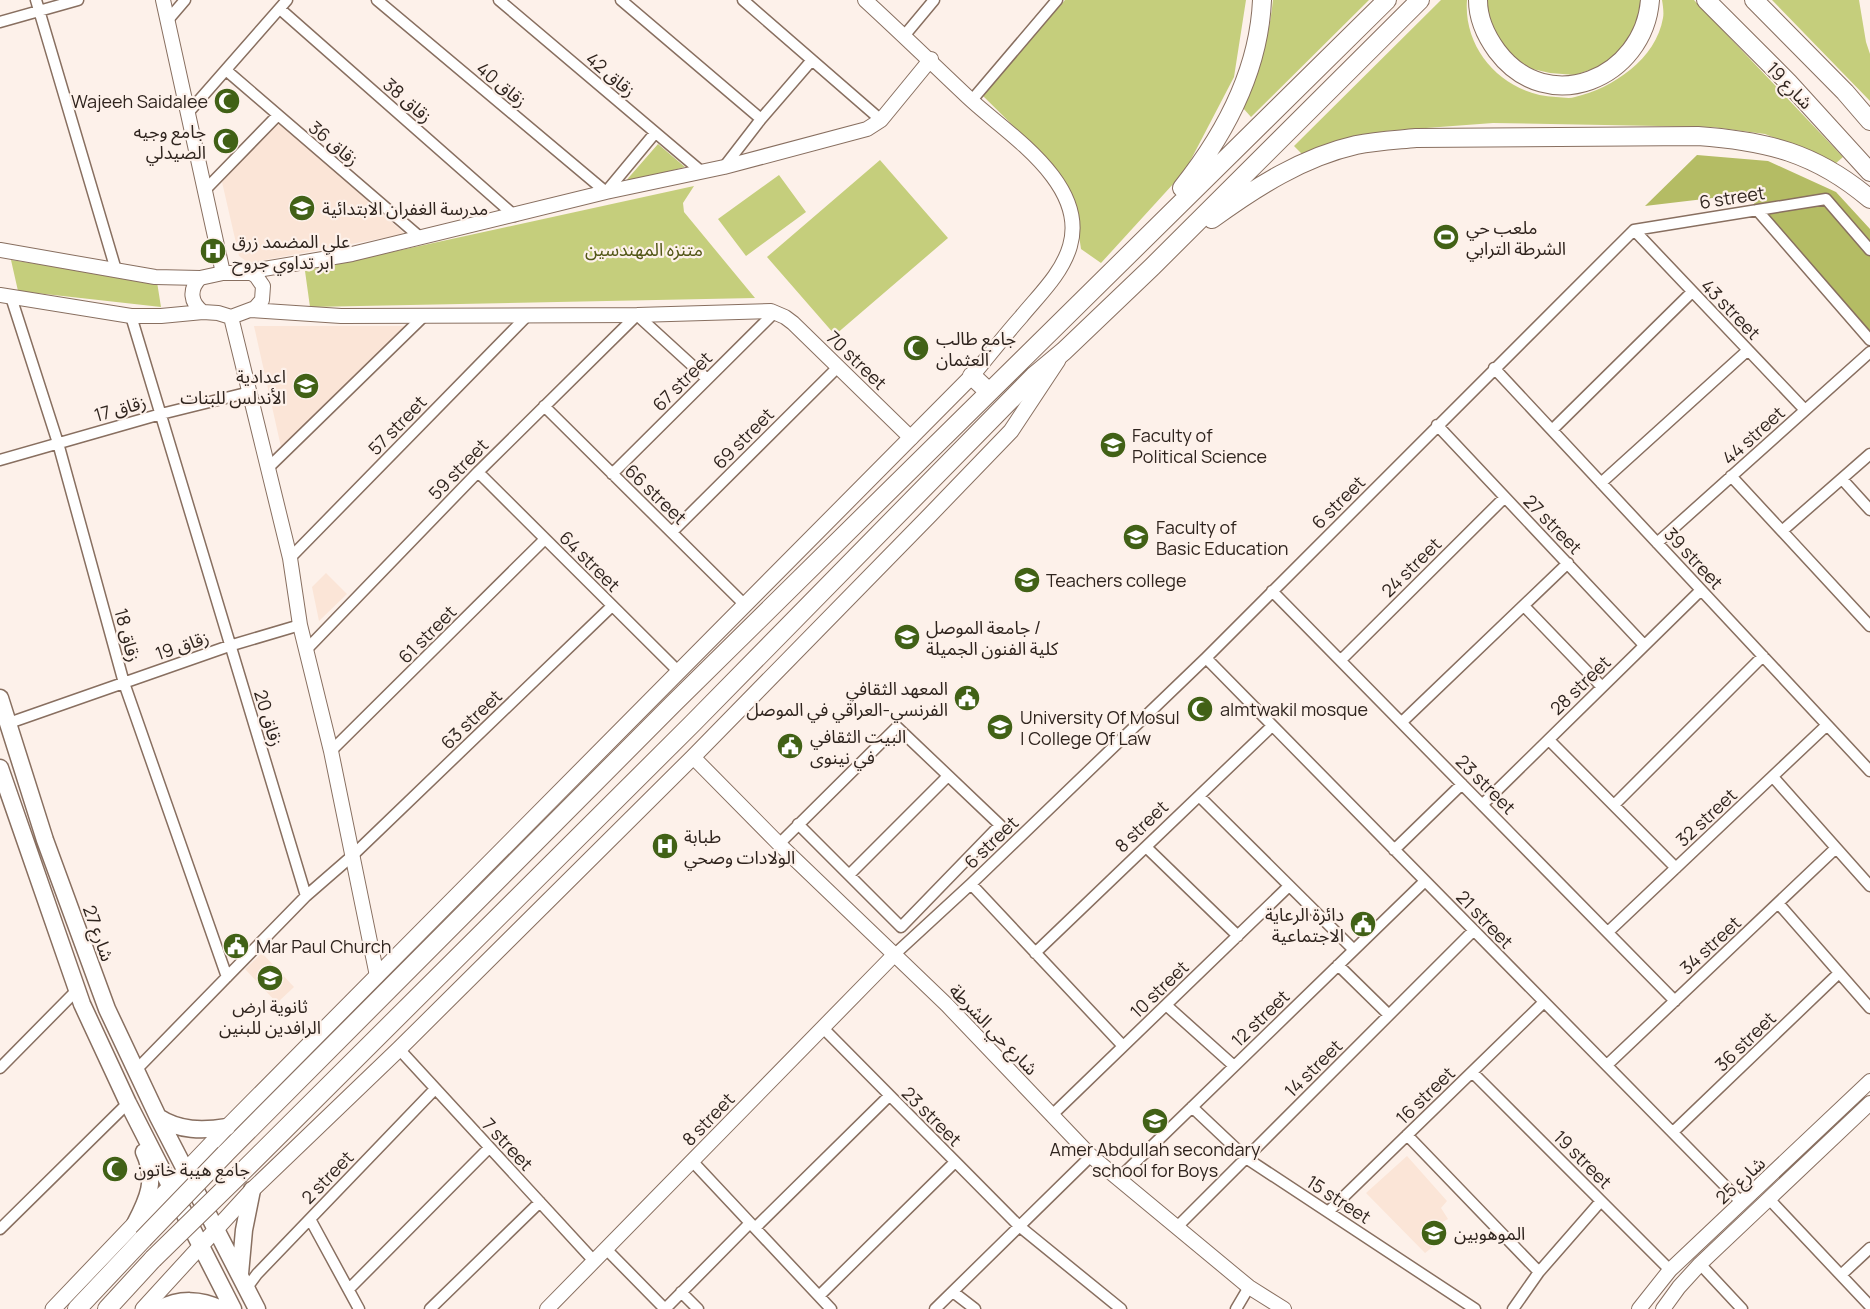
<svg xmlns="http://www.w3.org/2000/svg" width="1870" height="1309" font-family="Manrope,'Noto Sans Arabic',sans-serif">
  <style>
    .education { fill: #fbe5d7 }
    .green { fill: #c5ce7c }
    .forest { fill: #b4bc64 }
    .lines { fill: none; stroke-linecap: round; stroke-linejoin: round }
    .minor-casing { stroke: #886f60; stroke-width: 13 }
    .tertiary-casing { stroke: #886f60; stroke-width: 16 }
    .secondary-casing { stroke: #886f60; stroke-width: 17 }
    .primary-casing { stroke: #886f60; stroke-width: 19 }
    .trunk-casing { stroke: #886f60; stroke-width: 20 }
    .minor { stroke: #fff; stroke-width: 10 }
    .tertiary { stroke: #fff; stroke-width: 14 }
    .secondary { stroke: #fff; stroke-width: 15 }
    .primary { stroke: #fff; stroke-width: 16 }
    .trunk { stroke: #fff; stroke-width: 18 }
    .trunk-bridge-casing { stroke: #886f60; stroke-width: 20; stroke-linecap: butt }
    .trunk-bridge { stroke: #fff; stroke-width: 18 }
    .labels { text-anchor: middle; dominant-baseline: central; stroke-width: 4.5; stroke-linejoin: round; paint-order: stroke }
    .street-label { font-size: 18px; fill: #2f241e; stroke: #fdf1ea }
    .poi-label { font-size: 18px; fill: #2f241e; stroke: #fdf1ea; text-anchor: start }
    .park-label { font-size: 18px; fill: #525616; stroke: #fdf1ea }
  </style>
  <rect width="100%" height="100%" fill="#fdf1ea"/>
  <path class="education" d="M278,120l127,114 -156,29 -10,-7 -17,-74z
    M254,326h152l-125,121z
    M326,573l21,21 -28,27 -7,-34z
    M262,953l32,34 -17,16 -32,-34z
    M1407,1156l40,45 -6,7 7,11 -9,5 8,12 -22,17 -59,-60z"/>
  <path class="green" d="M1065,0h181l-12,77 -49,94 -84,92 -20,-14 -5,-34 -26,-53 -68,-67z
    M1273,0h96l-118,117 -8,-9c16,-35 26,-70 30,-108z
    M1441,0h26c-4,51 38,95 89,97 6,0 13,2 19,0 38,-9 81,-38 88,-79 1,-5 0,-12 -1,-18h32l149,157 -8,7 -19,-10 -51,-20 -53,-7 -219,-4 -107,8 -47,9 -35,16 -10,-10z
    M1481,0h164l-5,28 -36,37 -29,10 -25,-2 -22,-5 -15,-9 -17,-16z
    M1772,0h87l7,42 4,12v47z
    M658,144l27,23 -61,16z
    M880,160l68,78 -113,97 -68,-78z
    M779,175l27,37 -60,44 -28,-37z
    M694,186l-11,17 1,9 71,86 -445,9 -5,-36z
    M11,260l146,22 4,25 -143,-16z"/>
  <path class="forest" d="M1697,155l71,6 68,31 34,37v108l-124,-143 -101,12z"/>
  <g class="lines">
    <defs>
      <path id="minor" d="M36,0l80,270
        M377,0l229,192 49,-59
        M499,0l203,172
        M621,0l140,119
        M743,0l138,120
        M280,9l235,207
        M167,21l18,-21
        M0,22l78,-22
        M904,36l30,-36
        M227,71l194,167
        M972,100l85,-100
        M187,114l100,-114
        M724,167l37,-48 51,-59
        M205,190l72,-74
        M1757,210l113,130
        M1634,230l171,180
        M11,297l47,146 66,240 103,294
        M131,316l175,580 -170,174
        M1494,368l376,403
        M544,406l201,199
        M1437,425l207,220
        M1552,430l140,-138
        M0,460l161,-46 89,-22
        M268,468l156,-152
        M478,472l201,200
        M612,474l163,-162
        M1731,476l139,150
        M1842,479l28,31
        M1601,483l147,-133
        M1782,531l88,-77
        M672,532l166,-165
        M1657,543l213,-191
        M290,558l238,-243
        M1272,591l403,410
        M1524,606l78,81
        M306,650l172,-178 159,-157 70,64
        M1206,658l536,545
        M1341,660l163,-162
        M1403,721l165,-158
        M9,723l220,-77 71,-21
        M1549,740l127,128
        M331,751l214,-212
        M1773,777l97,109
        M1199,796l155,154
        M1483,804l218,-214
        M1614,805l149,-149
        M779,844l118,-117 103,98 -99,102 -103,-103
        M1146,847l92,89
        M1394,850l68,-66
        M849,875l99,-99
        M971,884l152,162
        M306,896l46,-40 260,-250
        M1778,903l92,105
        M1608,932l219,-207
        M1035,953l237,-227
        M895,954l76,-70 235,-226 428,-428 192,-31 44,51
        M1338,965l51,50
        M1166,1005l68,61
        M822,1027l197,199 102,83
        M399,1049l195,212
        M1607,1065l229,-217
        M0,1068l77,-78
        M1472,1072l198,198
        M1192,1107l54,51 229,151
        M1051,1116l238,-230
        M1673,1132l166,-159
        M1407,1135l132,137
        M693,1162l138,147
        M1118,1179l307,-298
        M1769,1199l101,107
        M1328,1212l216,-210
        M310,1219l49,90
        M755,1228l134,-132
        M1176,1228l297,-297
        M0,1229l128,-126
        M606,1249l59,60
        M1700,1264l42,45
        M1841,1275l29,-27
        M246,1289l11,-15 177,-184
        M349,1289l140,-141
        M681,1292l17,17
        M953,1292l22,17
        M819,1296l136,-134
        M430,1309l110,-107
        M665,1309l85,-86
        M935,1309l156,-153
        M1236,1309l13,-22
        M1513,1309l26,-37 62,-71"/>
      <path id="tertiary" d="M163,0l60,273
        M865,0c36,33 71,67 106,100 38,35 117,84 99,146 -8,28 -32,50 -49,71 -17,19 -33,40 -49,59
        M0,250l155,27 45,1
        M246,272l106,-18 254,-62 118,-25 143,-38 14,-9 50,-61
        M0,295l131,21h30l42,-4 15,1 13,4 24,-9 7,-8 1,-14 -7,-10 -5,-3h-28l-23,5c-11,11 -10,25 3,34
        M251,310l90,6 296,-1 134,-4 14,6 8,6 118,115
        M231,317l59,241 10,67 31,126 46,225
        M693,757l86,87 168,161 144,151 158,131 35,22
        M547,1309l348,-355
        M1639,1309l31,-39 200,-189
        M1663,1309l16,-22 21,-23 170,-161"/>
      <path id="secondary" d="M53,1309l174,-182 745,-751
        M143,1309l109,-119 147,-141 294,-292 237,-242 81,-84 47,-71"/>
      <path id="primary" d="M0,698l45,142 62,169 51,108 99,192
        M0,768l82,236 46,99 105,206
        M158,1117c21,14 45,14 69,10
        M135,1224c13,-25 22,-44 9,-72
        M240,1274l4,-44 8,-40
        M160,1309c19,-11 41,-10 61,0"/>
      <path id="trunk" d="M1478,0c0,19 8,36 19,51 51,68 147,27 153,-51
        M1706,0l82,82 82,90
        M1754,0l91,92 25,29
        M1182,188c43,-54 77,-117 80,-188
        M1212,219c44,-32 91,-62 144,-74 20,-4 40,-5 60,-7l282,-2c69,5 118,17 172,63
        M972,376l17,16
        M225,1154l448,-450 714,-704
        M240,1174l453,-451 341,-347 30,-25 88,-84 268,-267
        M77,1309l66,-70
        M107,1309l46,-50"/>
    </defs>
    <use href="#minor" class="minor-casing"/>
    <use href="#tertiary" class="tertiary-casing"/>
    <use href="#secondary" class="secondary-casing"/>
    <use href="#primary" class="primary-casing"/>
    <use href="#trunk" class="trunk-casing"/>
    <use href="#minor" class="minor"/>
    <use href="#tertiary" class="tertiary"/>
    <use href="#secondary" class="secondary"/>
    <use href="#primary" class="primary"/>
    <use href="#trunk" class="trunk"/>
    <defs>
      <path id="trunk-bridge" d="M143,1239l82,-85
        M153,1259l87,-85"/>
    </defs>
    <use href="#trunk-bridge" class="trunk-bridge-casing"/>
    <use href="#trunk-bridge" class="trunk-bridge"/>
  </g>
  <defs>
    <symbol id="mosque-disc" viewBox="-11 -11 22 22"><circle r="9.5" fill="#416116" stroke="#fdf1ea"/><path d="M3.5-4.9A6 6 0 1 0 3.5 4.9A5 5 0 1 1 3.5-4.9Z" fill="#fff"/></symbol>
    <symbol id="school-disc" viewBox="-11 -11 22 22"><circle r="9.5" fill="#416116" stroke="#fdf1ea"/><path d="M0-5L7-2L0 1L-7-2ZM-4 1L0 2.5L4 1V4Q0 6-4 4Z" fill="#fff"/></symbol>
    <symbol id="stadium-disc" viewBox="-11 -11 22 22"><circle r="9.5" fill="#416116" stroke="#fdf1ea"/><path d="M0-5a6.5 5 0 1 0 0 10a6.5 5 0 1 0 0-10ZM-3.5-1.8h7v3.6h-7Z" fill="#fff"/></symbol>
    <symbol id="hospital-disc" viewBox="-11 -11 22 22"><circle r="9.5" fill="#416116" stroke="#fdf1ea"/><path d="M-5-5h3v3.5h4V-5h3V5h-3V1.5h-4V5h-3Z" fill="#fff"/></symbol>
    <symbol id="university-disc" viewBox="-11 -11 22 22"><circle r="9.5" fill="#416116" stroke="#fdf1ea"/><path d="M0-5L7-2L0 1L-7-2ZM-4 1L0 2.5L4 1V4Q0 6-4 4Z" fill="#fff"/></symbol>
    <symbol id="civic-disc" viewBox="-11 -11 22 22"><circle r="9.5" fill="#416116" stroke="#fdf1ea"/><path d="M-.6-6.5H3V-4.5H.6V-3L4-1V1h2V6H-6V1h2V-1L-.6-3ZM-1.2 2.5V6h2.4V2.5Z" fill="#fff"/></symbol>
  </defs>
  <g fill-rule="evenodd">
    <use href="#mosque-disc" x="212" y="86" width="30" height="30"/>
    <use href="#mosque-disc" x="211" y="126" width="30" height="30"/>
    <use href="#school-disc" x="287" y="193" width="30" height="30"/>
    <use href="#stadium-disc" x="1431" y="222" width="30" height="30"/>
    <use href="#hospital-disc" x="198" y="236" width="30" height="30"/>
    <use href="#mosque-disc" x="901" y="333" width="30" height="30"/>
    <use href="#school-disc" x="291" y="371" width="30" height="30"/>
    <use href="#university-disc" x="1098" y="430" width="30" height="30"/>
    <use href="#university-disc" x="1121" y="522" width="30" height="30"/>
    <use href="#university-disc" x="1012" y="565" width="30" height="30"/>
    <use href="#university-disc" x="892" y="622" width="30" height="30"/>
    <use href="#civic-disc" x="952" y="683" width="30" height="30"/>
    <use href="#mosque-disc" x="1185" y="694" width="30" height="30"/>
    <use href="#university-disc" x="985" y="712" width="30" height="30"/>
    <use href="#civic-disc" x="775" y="731" width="30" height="30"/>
    <use href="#hospital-disc" x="650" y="831" width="30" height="30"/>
    <use href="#civic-disc" x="1348" y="909" width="30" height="30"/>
    <use href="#civic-disc" x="221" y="931" width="30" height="30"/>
    <use href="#school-disc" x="255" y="963" width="30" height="30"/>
    <use href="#school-disc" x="1140" y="1106" width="30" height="30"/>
    <use href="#mosque-disc" x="100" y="1154" width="30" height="30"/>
    <use href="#school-disc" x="1419" y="1218" width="30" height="30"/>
  </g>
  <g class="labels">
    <g class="street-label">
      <text transform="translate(611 74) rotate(40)">زقاق 42</text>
      <text transform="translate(502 84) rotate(40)">زقاق 40</text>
      <text transform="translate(1790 85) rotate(46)">شارع 19</text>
      <text transform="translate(408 100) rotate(41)">زقاق 38</text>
      <text transform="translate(334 143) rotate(40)">زقاق 36</text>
      <text transform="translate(1732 197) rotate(-9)">6 street</text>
      <text transform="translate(1731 309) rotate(46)">43 street</text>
      <text transform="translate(857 360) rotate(44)">70 street</text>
      <text transform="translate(682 381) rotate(-45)">67 street</text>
      <text transform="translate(120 408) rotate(-16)">زقاق 17</text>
      <text transform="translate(397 425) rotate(-46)">57 street</text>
      <text transform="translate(1753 435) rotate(-42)">44 street</text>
      <text transform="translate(743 438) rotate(-45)">69 street</text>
      <text transform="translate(458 469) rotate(-46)">59 street</text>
      <text transform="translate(656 494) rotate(44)">66 street</text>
      <text transform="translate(1338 502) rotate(-45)">6 street</text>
      <text transform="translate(1553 524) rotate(46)">27 street</text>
      <text transform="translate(1694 558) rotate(47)">39 street</text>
      <text transform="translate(590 561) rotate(45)">64 street</text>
      <text transform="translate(1411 567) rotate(-45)">24 street</text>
      <text transform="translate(427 634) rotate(-45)">61 street</text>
      <text transform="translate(128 635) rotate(75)">زقاق 18</text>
      <text transform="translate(182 645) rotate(-19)">زقاق 19</text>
      <text transform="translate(1580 685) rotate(-44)">28 street</text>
      <text transform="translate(269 718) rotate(73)">زقاق 20</text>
      <text transform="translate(471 719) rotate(-44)">63 street</text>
      <text transform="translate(1486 784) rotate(45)">23 street</text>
      <text transform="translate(1706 817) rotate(-43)">32 street</text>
      <text transform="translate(1141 826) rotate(-44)">8 street</text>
      <text transform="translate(991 842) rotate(-44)">6 street</text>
      <text transform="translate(1485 919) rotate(46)">21 street</text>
      <text transform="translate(99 933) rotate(70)">شارع 27</text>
      <text transform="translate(1710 945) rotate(-43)">34 street</text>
      <text transform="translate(1159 989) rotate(-44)">10 street</text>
      <text transform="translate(1260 1018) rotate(-44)">12 street</text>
      <text transform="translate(994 1029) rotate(46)">شارع حي الشرطة</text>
      <text transform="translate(1745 1041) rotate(-44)">36 street</text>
      <text transform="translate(1313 1068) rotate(-45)">14 street</text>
      <text transform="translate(1425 1095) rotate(-44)">16 street</text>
      <text transform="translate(932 1116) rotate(45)">23 street</text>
      <text transform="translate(708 1119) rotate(-46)">8 street</text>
      <text transform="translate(508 1144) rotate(47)">7 street</text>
      <text transform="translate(1583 1159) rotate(45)">19 street</text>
      <text transform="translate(327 1177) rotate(-46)">2 street</text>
      <text transform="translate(1740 1180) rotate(-43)">شارع 25</text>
      <text transform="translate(1339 1199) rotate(33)">15 street</text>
    </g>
    <g class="poi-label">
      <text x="208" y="101" text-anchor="end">Wajeeh Saidalee</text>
      <text x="206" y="131" text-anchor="end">جامع وجيه<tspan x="206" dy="21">الصيدلي</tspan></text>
      <text x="322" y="208">مدرسة الغفران الابتدائية</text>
      <text x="1466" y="227">ملعب حي<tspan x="1466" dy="21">الشرطة الترابي</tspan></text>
      <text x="232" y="241">علي المضمد زرق<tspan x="232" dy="21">ابر تداوي جروح</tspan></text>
      <text x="936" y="338">جامع طالب<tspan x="936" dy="21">العثمان</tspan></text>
      <text x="286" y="376" text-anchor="end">اعدادية<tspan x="286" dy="21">الأندلس للبنات</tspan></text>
      <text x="1132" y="435">Faculty of<tspan x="1132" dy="21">Political Science</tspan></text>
      <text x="1156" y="527">Faculty of<tspan x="1156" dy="21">Basic Education</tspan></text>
      <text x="1046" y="580">Teachers college</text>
      <text x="926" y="627">جامعة الموصل /<tspan x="926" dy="21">كلية الفنون الجميلة</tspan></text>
      <text x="948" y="688" text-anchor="end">المعهد الثقافي<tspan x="948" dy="21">الفرنسي-العراقي في الموصل</tspan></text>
      <text x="1220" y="709">almtwakil mosque</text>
      <text x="1020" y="717">University Of Mosul<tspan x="1020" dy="21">| College Of Law</tspan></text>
      <text x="810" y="736">البيت الثقافي<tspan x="810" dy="21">في نينوى</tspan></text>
      <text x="684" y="836">طبابة<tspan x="684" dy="21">الولادات وصحي</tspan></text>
      <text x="1344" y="914" text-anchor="end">دائرة الرعاية<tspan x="1344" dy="21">الاجتماعية</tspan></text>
      <text x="256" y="946">Mar Paul Church</text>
      <text x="270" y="1006" text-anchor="middle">ثانوية ارض<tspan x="270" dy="21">الرافدين للبنين</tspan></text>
      <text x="1155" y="1149" text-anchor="middle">Amer Abdullah secondary<tspan x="1155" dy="21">school for Boys</tspan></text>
      <text x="134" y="1169">جامع هيبة خاتون</text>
      <text x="1454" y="1233">الموهوبين</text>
    </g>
    <g class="park-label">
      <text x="644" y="249">متنزه المهندسين</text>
    </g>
  </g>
</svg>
